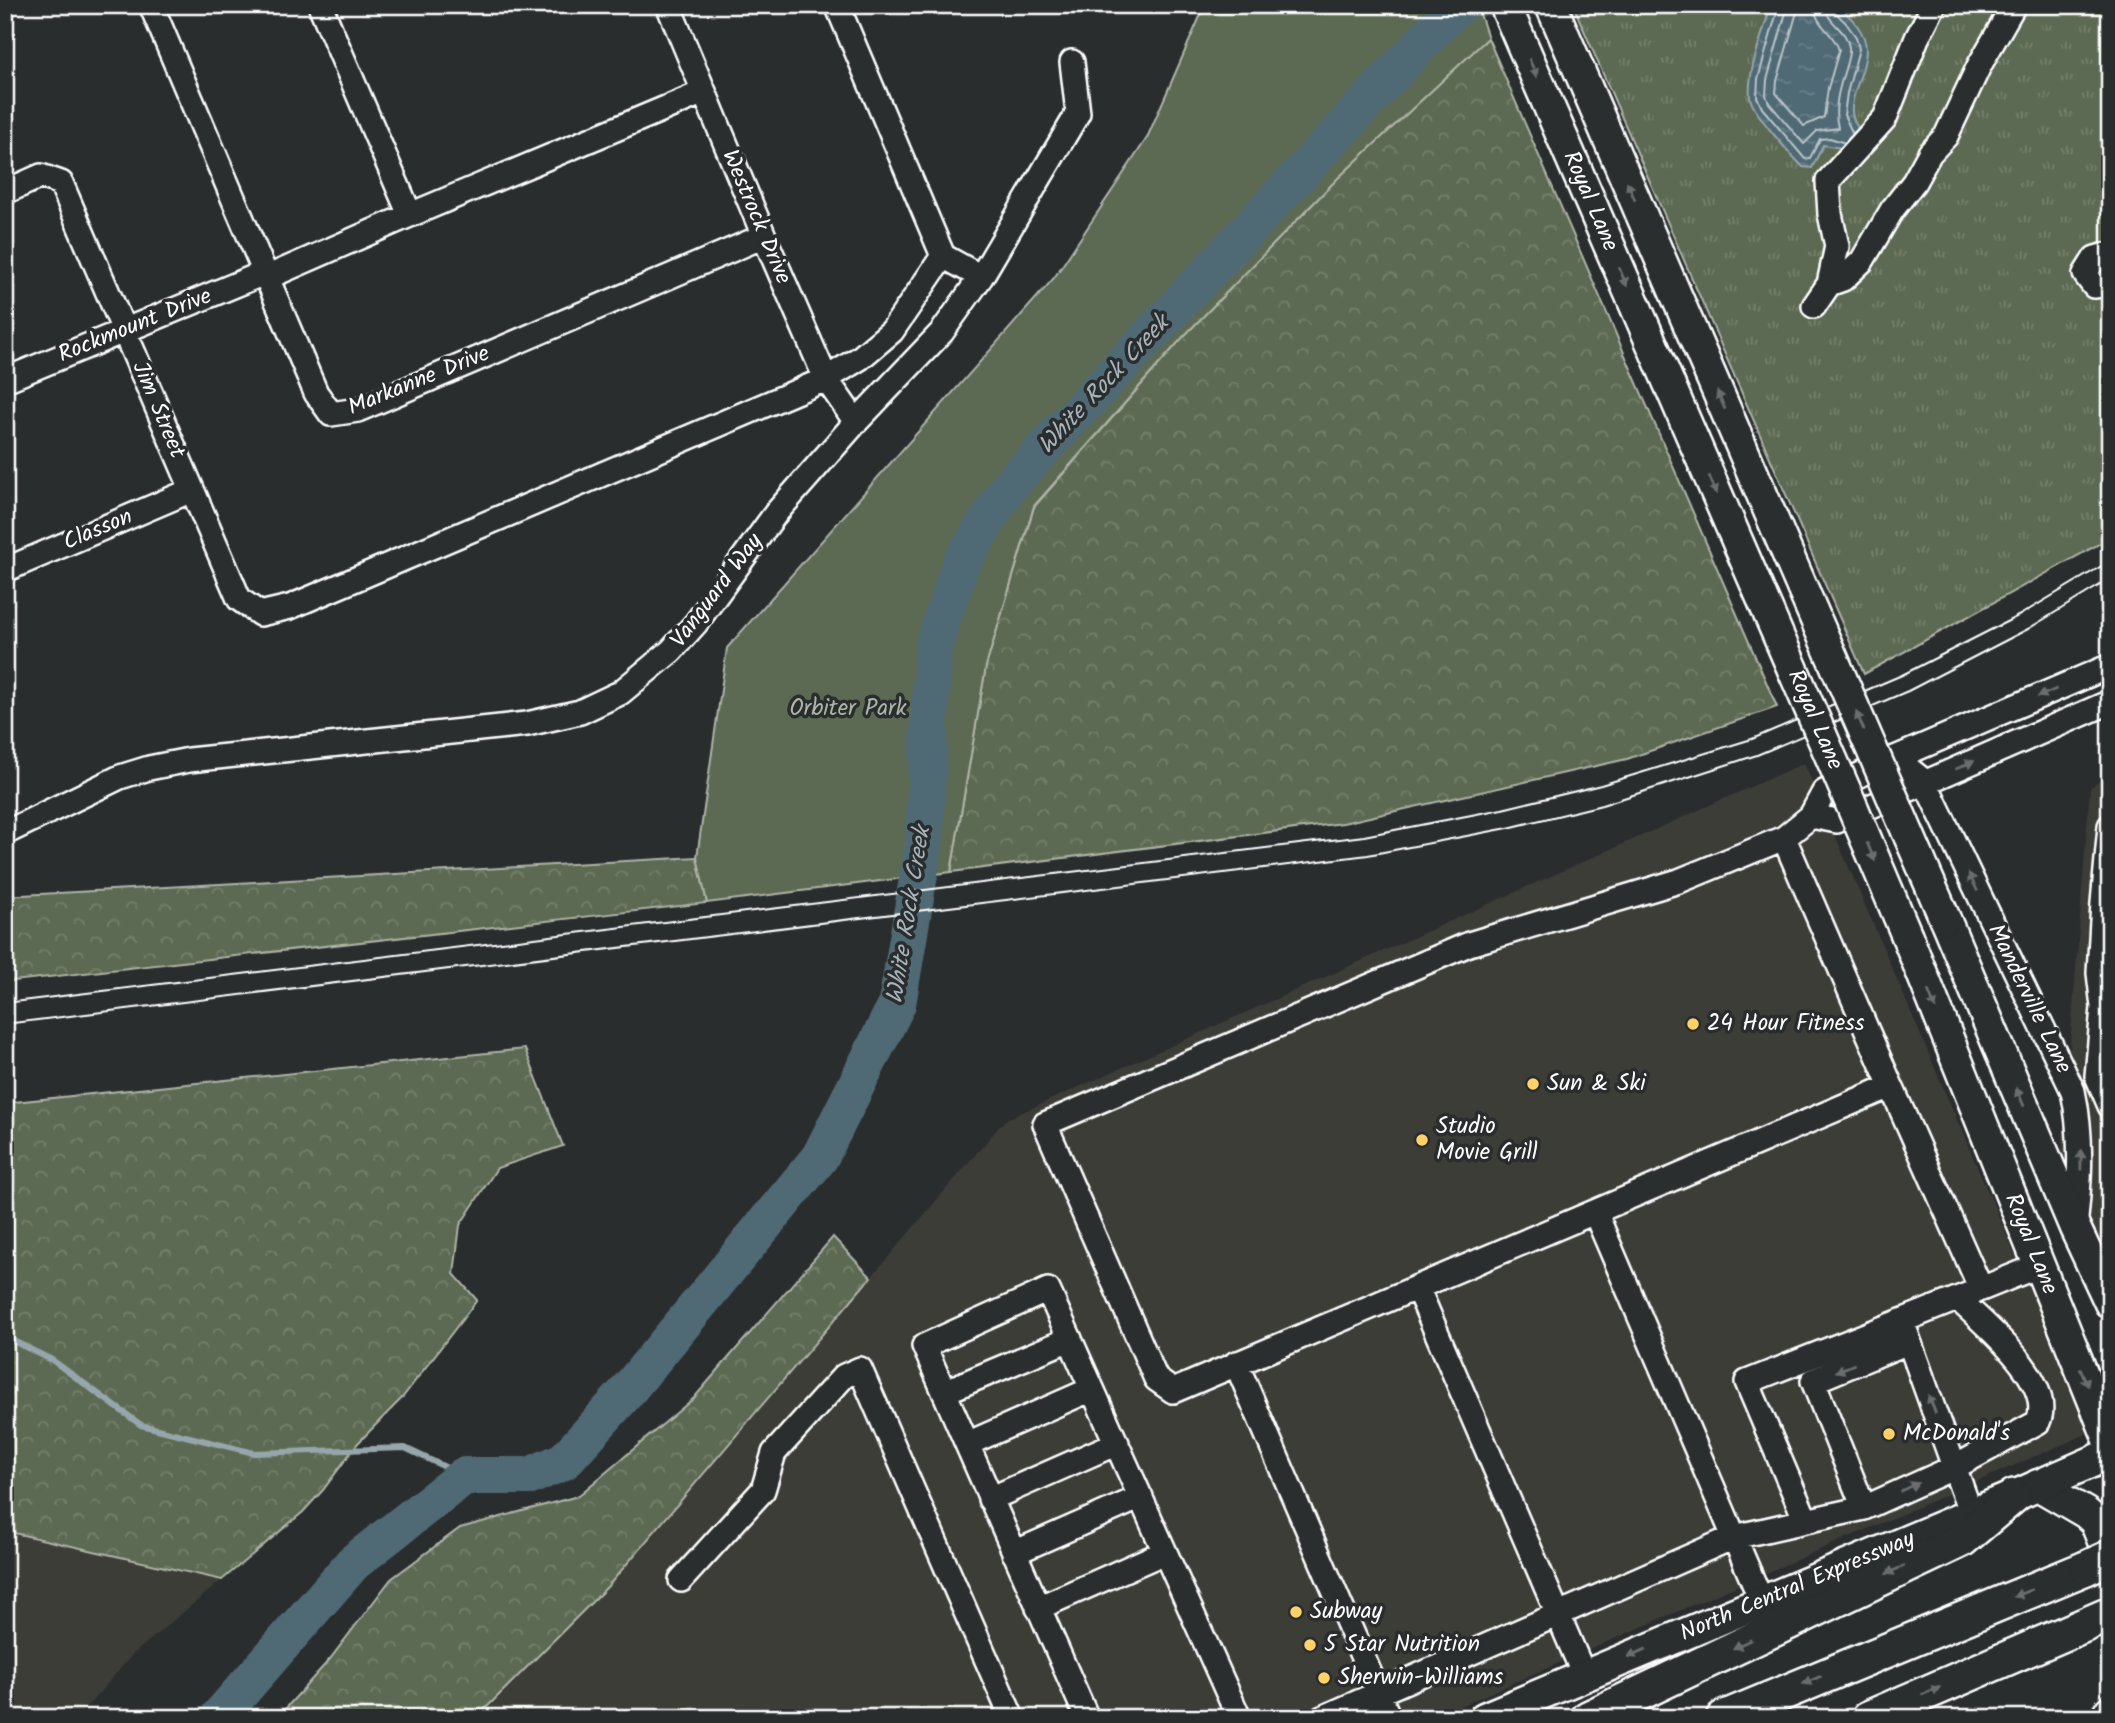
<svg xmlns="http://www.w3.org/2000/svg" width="2115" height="1723" font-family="Kalam,sans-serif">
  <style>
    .built { fill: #3e3c39 }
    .grass { fill: url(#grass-tufts); stroke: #aeb4a8; stroke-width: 2 }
    .forest { fill: url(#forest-crowns); stroke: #aeb4a8; stroke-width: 2 }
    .park { fill: #5d6a52; stroke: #aeb4a8; stroke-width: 2 }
    .water { fill: url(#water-ripples); stroke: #96a6ac; stroke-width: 2 }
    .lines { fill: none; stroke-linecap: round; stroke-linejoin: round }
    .shore { stroke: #b9c3c8; stroke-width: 2 }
    .stream { stroke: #96a6ac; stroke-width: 6 }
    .river { stroke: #506a75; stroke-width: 38 }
    .minor-casing { stroke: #fff; stroke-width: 28 }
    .major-casing { stroke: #fff; stroke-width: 35 }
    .highway-casing { stroke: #fff; stroke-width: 38 }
    .minor { stroke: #2a2d2e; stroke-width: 23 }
    .major { stroke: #2a2d2e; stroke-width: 30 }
    .highway { stroke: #2a2d2e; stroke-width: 33 }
    .tram { stroke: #fff; stroke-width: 2 }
    .major-bridge-casing { stroke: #fff; stroke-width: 35; stroke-linecap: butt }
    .highway-bridge-casing { stroke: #fff; stroke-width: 38; stroke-linecap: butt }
    .major-bridge { stroke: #2a2d2e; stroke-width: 30 }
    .highway-bridge { stroke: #2a2d2e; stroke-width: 33 }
    .oneway { fill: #6a6c6d }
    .poi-dot { fill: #ffd166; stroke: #2a2d2e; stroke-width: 2.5 }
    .labels { text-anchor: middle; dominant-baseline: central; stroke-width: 7; stroke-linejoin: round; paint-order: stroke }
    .street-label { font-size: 23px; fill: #fff; stroke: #2a2d2e }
    .park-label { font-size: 23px; fill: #aeb4a8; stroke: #2a2d2e }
    .poi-label { font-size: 23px; fill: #fff; stroke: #2a2d2e; text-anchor: start }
    .water-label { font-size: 24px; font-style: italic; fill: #a8b4ba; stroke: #2a2d2e }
  </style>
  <defs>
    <pattern id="grass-tufts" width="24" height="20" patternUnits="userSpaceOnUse" patternTransform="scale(1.75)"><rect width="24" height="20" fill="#5d6a52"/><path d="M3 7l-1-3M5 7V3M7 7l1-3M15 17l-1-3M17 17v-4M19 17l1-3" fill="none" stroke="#75806c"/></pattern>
    <pattern id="forest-crowns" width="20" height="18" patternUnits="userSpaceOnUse" patternTransform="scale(1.75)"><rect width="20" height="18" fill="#5d6a52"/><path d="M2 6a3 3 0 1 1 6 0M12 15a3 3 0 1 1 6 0" fill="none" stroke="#75806c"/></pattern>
    <pattern id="water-ripples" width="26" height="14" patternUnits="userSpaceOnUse" patternTransform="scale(1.75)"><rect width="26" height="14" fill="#506a75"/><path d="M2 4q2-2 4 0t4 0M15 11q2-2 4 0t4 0" fill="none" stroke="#6a808a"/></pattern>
  </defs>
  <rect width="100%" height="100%" fill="#2a2d2e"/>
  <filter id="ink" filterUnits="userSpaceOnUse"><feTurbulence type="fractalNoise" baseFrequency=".0143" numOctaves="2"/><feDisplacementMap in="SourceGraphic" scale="14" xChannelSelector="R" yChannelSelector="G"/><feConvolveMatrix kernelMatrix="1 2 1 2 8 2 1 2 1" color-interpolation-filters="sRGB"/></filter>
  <g filter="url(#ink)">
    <path class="built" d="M1804,763l287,669 -659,286h-956l132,-132 397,-466z
      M2110,772v495l-49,-104 29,-375z
      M5,1531l217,49 -89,74 -56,64h-72z"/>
    <path class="grass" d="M1573,5h537v533l-246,136z"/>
    <path class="forest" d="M1488,38l289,669 -150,52 -284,64 -392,49 35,-206 48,-159 149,-170 155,-159z
      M697,857l10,46 -702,79v-86z
      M525,1049l38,97 -66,22 -37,57 -6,49 23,26 -75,98 -44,45 -35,47 -20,22 -81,68 -217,-49v-428z
      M833,1237l38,40 -263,309 -132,132h-199l53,-59 61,-80 69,-51 118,-32 116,-98z"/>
    <path class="park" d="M1205,5h272l11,33 -150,140 -155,159 -149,169 -48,160 -35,206 -244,31 -10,-46 30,-209 327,-370 93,-140z"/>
    <path class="water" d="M1775,5h62c13,11 30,27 29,46 -1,31 -32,60 1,86l-16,21 -10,-10 -18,-3 -11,23 -9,-1c-12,-12 -52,-56 -53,-70 -3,-25 13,-62 19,-86z"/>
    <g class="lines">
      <path class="shore" d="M1779,5l-21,74 -1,18 5,11 43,51 5,-1 10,-19 10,-1 15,5
        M1788,5l-21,75 -1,15 3,8 35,41 13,-13 21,-3c-5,-20 1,-39 7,-59 2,-7 5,-15 4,-22 -2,-18 -23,-24 -24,-42
        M1799,5l-22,76 -1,12 28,33 20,-9 4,-29 11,-38c-5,-18 -24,-24 -25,-45
        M1833,5l2,7 11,11 10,14 3,12 -12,44 -3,22 9,19"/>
      <path class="stream" d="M5,1337l47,23 89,65 113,28 151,-5 59,28"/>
      <path class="river" d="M218,1718l135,-155 111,-87h66l34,-15 59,-65 197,-239 77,-153 27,-160 9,-197 28,-84 48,-77 437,-469 14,-12"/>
      <defs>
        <path id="minor" d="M151,5l165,388 15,21 27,-4 406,-174
          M320,5l90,210
          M668,5l96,231 62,143 30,43
          M837,5l106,251 38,21
          M1934,5l-17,33 -32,80 -57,63 2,33 7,32 -8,38 14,-5 19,-18 30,-51 22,-28 16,-29 16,-17 33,-70 35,-61
          M5,192l36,-16 20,7 178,416 21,15 30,-7 536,-228 34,-21 32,-27 51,-75
          M2110,254l-15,4 -10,16 9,12 16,-2
          M266,278l144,-63 294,-123
          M1814,306l15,-22
          M5,380l259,-107
          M5,570l187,-80
          M1895,758l30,24 148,309c10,47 7,90 2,137
          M1811,816l26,5 273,-119
          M2110,826l-7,77 7,-3
          M5,833l115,-56 29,-9 40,-8 338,-36 53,-12 40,-19 51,-42 25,-28 80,-110 80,-91 86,-90 39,-55 97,-164 -6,-51
          M1784,838l107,248
          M2103,903l-4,70 4,34 -6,69 13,30
          M1595,1212l166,388
          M2038,1266l-57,23 -90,-203 -718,305 -17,-12 -111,-255 424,-180 210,-63 105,-43 27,-22 13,-24 71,-34 215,-92
          M1417,1287l167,388
          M1904,1327l67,187
          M1236,1363l153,355
          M944,1392l126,-53
          M967,1444l125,-55
          M990,1499l127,-56
          M1864,1508l-51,-127 95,-39
          M1806,1521l-59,-139 225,-89
          M1014,1553l127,-56
          M681,1580l82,-90 11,-37 70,-77 16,-7 152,349
          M1038,1608l127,-56
          M1087,1718l-163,-372 124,-56 191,428
          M1322,1718l412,-181 130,-29 91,-41 83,-45c18,-40 -54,-98 -80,-123"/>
        <g id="major">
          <path d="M1945,919l130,309 35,75"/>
          <path id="s1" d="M1907,936l203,506"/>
          <path d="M2038,1485l48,28 9,8 15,37"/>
          <path id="s2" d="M1484,1718l530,-222 96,-42"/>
          <path d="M2106,1718l4,-7"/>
        </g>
        <path id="highway" d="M1588,1718l374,-178 52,-44
          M1723,1718l363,-150
          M1868,1718l242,-104"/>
      </defs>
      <use href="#minor" class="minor-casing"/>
      <use href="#major" class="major-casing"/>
      <use href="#highway" class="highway-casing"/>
      <use href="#minor" class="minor"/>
      <use href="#major" class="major"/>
      <use href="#highway" class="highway"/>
      <path class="tram" d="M5,1003l1359,-167 138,-27 99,-24 151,-46 150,-64 118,-60 90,-54
        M5,1024l1363,-169 140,-27 94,-23 155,-50 151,-64 120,-62 82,-50"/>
      <defs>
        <g id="major-bridge">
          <path id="s3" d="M1505,5l341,787 61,144"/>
          <path d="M1551,5l394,914"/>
        </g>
        <path id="highway-bridge" d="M2086,1568l24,-11"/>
      </defs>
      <use href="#major-bridge" class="major-bridge-casing"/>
      <use href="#highway-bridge" class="highway-bridge-casing"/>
      <use href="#major-bridge" class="major-bridge"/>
      <use href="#highway-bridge" class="highway-bridge"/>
    </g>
    <defs><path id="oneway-solid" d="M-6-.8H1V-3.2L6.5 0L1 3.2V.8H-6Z" transform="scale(1.75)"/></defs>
    <g class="oneway">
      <use href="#oneway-solid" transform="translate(1533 68) rotate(67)"/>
      <use href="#oneway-solid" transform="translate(1631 191) rotate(-113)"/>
      <use href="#oneway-solid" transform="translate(1623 277) rotate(67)"/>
      <use href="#oneway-solid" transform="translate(1721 400) rotate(-113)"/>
      <use href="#oneway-solid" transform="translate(1713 485) rotate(67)"/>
      <use href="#oneway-solid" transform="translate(2047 693) rotate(157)"/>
      <use href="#oneway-solid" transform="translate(1860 721) rotate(-113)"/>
      <use href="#oneway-solid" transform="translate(1965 765) rotate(-24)"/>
      <use href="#oneway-solid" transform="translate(1871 852) rotate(67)"/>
      <use href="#oneway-solid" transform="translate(1973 882) rotate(-116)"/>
      <use href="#oneway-solid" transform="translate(1932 1000) rotate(68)"/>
      <use href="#oneway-solid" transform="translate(2020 1097) rotate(-113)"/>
      <use href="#oneway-solid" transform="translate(2081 1160) rotate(-89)"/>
      <use href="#oneway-solid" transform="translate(1845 1368) rotate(158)"/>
      <use href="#oneway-solid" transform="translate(2084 1377) rotate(67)"/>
      <use href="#oneway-solid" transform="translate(1932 1404) rotate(-111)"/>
      <use href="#oneway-solid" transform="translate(1909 1487) rotate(-25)"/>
      <use href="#oneway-solid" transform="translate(1895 1570) rotate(155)"/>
      <use href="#oneway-solid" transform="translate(2023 1593) rotate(158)"/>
      <use href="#oneway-solid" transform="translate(1742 1644) rotate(154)"/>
      <use href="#oneway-solid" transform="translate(1637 1653) rotate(157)"/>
      <use href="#oneway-solid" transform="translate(1812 1680) rotate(157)"/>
      <use href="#oneway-solid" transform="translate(1931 1691) rotate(-23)"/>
    </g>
  </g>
  <g class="poi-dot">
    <circle cx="1693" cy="1024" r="7"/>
    <circle cx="1533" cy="1084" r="7"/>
    <circle cx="1422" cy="1140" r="7"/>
    <circle cx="1889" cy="1434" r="7"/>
    <circle cx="1296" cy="1612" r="7"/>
    <circle cx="1310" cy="1645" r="7"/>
    <circle cx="1324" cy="1678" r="7"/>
  </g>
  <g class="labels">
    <g class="street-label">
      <text stroke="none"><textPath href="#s3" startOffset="214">Royal Lane</textPath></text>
      <text transform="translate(756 217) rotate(67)">Westrock Drive</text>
      <text transform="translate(135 326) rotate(-22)">Rockmount Drive</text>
      <text transform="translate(419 381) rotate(-22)">Markanne Drive</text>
      <text transform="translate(158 410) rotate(67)">Jim Street</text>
      <text transform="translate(98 530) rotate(-23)">Classon</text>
      <text transform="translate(717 591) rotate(-53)">Vanguard Way</text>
      <text stroke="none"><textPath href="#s3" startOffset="779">Royal Lane</textPath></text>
      <text transform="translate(2029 999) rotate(64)">Manderville Lane</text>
      <text stroke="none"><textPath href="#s1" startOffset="332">Royal Lane</textPath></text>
      <text stroke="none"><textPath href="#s2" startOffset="340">North Central Expressway</textPath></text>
    </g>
    <g class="park-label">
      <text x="848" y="709">Orbiter Park</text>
    </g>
    <g class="poi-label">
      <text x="1707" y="1024">24 Hour Fitness</text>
      <text x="1547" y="1084">Sun &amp; Ski</text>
      <text x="1436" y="1127">Studio<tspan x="1436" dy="26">Movie Grill</tspan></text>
      <text x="1903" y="1434">McDonald's</text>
      <text x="1310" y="1612">Subway</text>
      <text x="1324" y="1645">5 Star Nutrition</text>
      <text x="1338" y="1678">Sherwin-Williams</text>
    </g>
    <g class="water-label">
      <text transform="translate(1104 385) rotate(-47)">White Rock Creek</text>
      <text transform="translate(909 915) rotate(-81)">White Rock Creek</text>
    </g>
  </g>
  <rect width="2115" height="1723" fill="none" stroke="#2a2d2e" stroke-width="28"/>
  <rect x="14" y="14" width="2087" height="1695" fill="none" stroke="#fff" stroke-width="2.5" filter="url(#ink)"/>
</svg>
